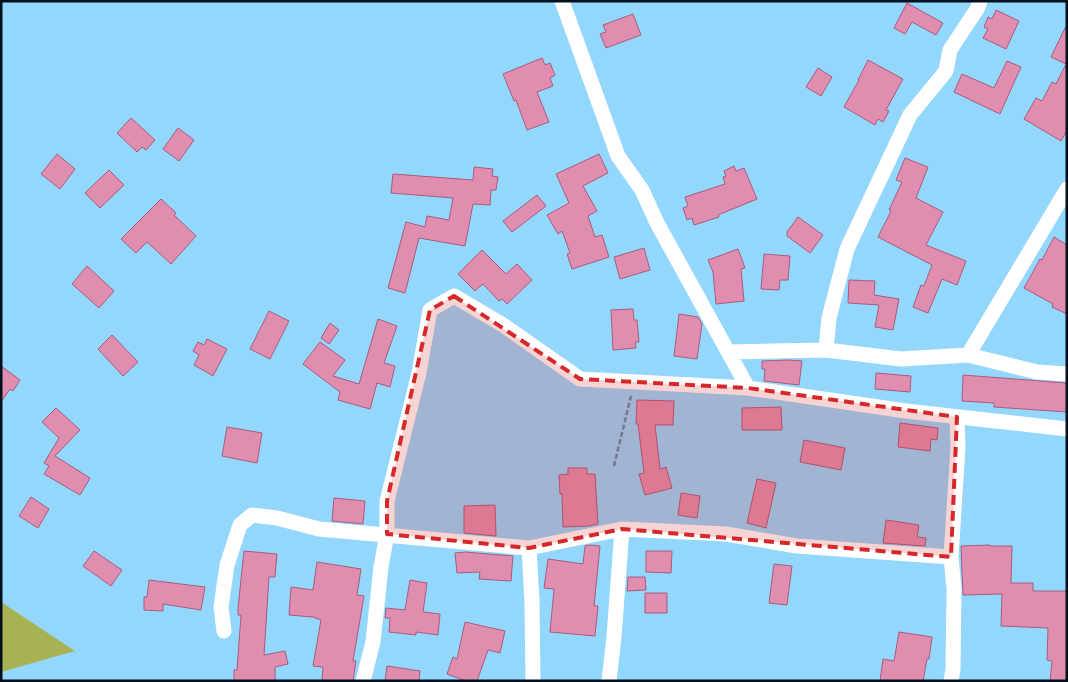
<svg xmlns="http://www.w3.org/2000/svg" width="1068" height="682" font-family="Quicksand,sans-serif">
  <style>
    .green { fill: #a9b252 }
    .building { fill: #e08eaf; stroke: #a85b7c }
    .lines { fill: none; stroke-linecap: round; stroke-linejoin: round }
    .path { stroke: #5c8ca8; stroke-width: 2.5; stroke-dasharray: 5 2.5; stroke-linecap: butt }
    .minor { stroke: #fff; stroke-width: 15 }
    .marked { fill: #d62828; fill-opacity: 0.2; stroke: #d62828; stroke-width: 4; stroke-dasharray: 10 6; stroke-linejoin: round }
  </style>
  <rect width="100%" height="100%" fill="#94d7fd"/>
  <path class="green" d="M1,602l74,49 -74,21z"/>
  <path class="building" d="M907,3l36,20 -7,12 -24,-13 -7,12 -11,-6z
    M996,10l23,11 -13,28 -23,-11 5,-9 -4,-2 4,-10 4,2z
    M633,14l8,21 -35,13 -6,-14 6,-2 -3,-7z
    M1067,24v106l-6,11 -37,-22 12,-21 6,3 10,-19 4,2 10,-20 -15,-7z
    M542,58l3,7 5,-2 5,12 -5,3 3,8 -16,6 12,30 -22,8 -11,-30 -2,1 -11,-27z
    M868,60l35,19 -17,31 3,1 -6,11 -5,-3 -3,6 -31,-18 15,-27h-1z
    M1007,61l14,6 -21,47 -46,-22 8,-18 32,14z
    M818,68l14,9 -11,19 -15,-9z
    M131,118l24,22 -9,10 -4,-3 -5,5 -20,-19z
    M178,128l16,12 -15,21 -16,-12z
    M57,154l18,15 -15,20 -19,-15z
    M599,154l9,19 -25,13 14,25 -9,5 7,21 7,-2 7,22 -37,12 -5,-15 3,-1 -8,-22 -4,3 -11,-19 22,-12 -13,-29z
    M905,158l23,9 -12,31 27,14 -17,33 40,16 -9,24 -15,-6 -14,34 -15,-6 8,-22 3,1 8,-21 -54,-28 13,-26 -2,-1 13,-28 -6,-2z
    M734,166l2,5 8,-3 13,31 -39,16 1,2 -25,8 -2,-7 -5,2 -4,-12 5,-2 -3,-9 40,-13 -2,-7 3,-1 -2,-5z
    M474,167l19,2 -1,7 6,1 -2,13h-5l-1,15 -17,-1 -8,42 -46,-8 -14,55 -17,-5 18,-66 19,5 2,-11 22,4 4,-22 -62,-5 2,-19 80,6z
    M109,170l15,15 -24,23 -15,-15z
    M537,195l9,11 -34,26 -9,-11z
    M161,199l15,14 -2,2 22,21 -25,28 -24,-22 -11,11 -15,-14z
    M798,217l25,18 -13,18 -23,-17v-4z
    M1054,237l13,8v69l-15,-7 1,-3 -29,-16 16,-29 2,1z
    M644,248l6,22 -30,9 -6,-22z
    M738,249l7,19 -4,1 3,32 -28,3 -3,-32 -5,-12z
    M482,250l24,24 11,-10 15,16 -25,24 -5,-5 -3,2 -16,-17 -8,7 -17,-17z
    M764,254l26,2 -2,24h-8l-1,10 -18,-1z
    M87,266l27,25 -15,17 -27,-24z
    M849,280l26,1 -1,14 25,4 -6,31 -18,-3 4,-22 -31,-2z
    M633,309l1,11h3l2,22h-4l1,6 -23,2 -2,-40z
    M269,311l20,10 -19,38 -20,-10z
    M679,314l19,3 4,7 -5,35 -23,-3z
    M378,319l19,7 -13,37 11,3 -5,21 -13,-4 -7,26 -32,-9 2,-8 -37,-28 17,-22 25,18 -12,16 26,8z
    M330,323l9,7 -10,14 -8,-6z
    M112,335l26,27 -15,14 -25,-27z
    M207,339l20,10 -14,27 -19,-11 5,-10 -6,-4 5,-9 6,3z
    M789,360l13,1 -3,24 -35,-4 1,-12h-3v-8z
    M1,366l19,14 -7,11 -3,-2 -9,13z
    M876,373l35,3 -1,16 -35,-3z
    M963,375l104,8v29l-73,-5v-4l-32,-2z
    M637,400l37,1 -1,24h-18l5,44 6,-2 6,21 -27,7 -6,-21 5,-1 -6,-49h-2z
    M781,407l1,23h-40v-22z
    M56,408l24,22 -25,26 35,22 -10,17 -36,-21 5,-8 -5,-3 15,-25 -17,-16z
    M900,423l38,5 -1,12 -6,-1 -1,12 -32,-4z
    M227,427l35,6 -5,30 -35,-7z
    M804,440l41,8 -4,22 -41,-8z
    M568,468h19v6h8l3,50 -10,2 -25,1 -1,-33h-2l-1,-19 9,-1z
    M757,479l19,4 -10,45 -19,-5z
    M681,493l19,3 -3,22 -19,-3z
    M31,497l18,12 -11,19 -19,-12z
    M334,498l31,3 -2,23 -31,-3z
    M495,505l1,31 -32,-3v-27z
    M886,520l33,5 -2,12 9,1 -1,8 -42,-3z
    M590,545l10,1 -6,60h4l-3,30 -45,-4 4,-43 -10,-1 4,-29 35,5 2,-18z
    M990,545v1h22l-1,37h22v8h34v90h-17l2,-20 -5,-1 1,-32 -47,-2 1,-32 -39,1 -2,-49z
    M94,551l28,19 -11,16 -28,-20z
    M244,551l33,3 -2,23h-6l-5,78 21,-4 3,13 -13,3v14h-41v-11h3l4,-55h-3v-7z
    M646,551h26l-1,22 -25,-1z
    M465,552l48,4 -2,25 -32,-2 1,-7 -23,1 -2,-20z
    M317,562l44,7 -4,26 7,1 -11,65h3l-3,20h-31l1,-14 -10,-1 8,-46 -8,-3 -24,-2 2,-28 22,3z
    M774,564l18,2 -5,39 -18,-2z
    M628,577h17l1,13 -19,1z
    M149,580l56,7 -4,23 -38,-6v7l-19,-1v-13h3z
    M410,580l17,3 -4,29 17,2 -2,21 -22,-3v3l-27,-3 1,-14h-5l1,-10 19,2z
    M645,593h22v20h-22z
    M465,622l40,9 -5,22 -12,-3 -11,31h-11l-19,-7 6,-17 4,2z
    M899,632l33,5 -3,22h-2l-4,22h-43l3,-22 11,2z
    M387,666l33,5 -1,10h-34z"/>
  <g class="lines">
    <path class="path" d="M614,466l17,-70"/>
    <path class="minor" d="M562,1l56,155 24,34 15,33 91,165
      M826,350l3,-32 18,-69 63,-134 36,-44 4,-21 27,-41 3,-8
      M729,352l97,-2 75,9 67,-4 69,17 30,2
      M968,355l99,-166
      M529,548l3,54 1,79
      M224,631l-3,-24 6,-42 13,-40 12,-10 25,3 42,11 210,19 93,-19 104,5 71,12 154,11
      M363,681l10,-39 8,-75 6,-33v-33l32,-128 11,-63 24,-14 49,29 77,54 168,9 158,23 161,18
      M609,681l5,-44 8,-108
      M951,681l2,-12 1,-80 -3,-32 7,-110 -1,-30"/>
  </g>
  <path class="marked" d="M454,296l126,83 168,9 209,29 -6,140 -329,-28 -93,19 -142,-14v-33l43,-191z"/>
  <rect width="1068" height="682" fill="none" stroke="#00101d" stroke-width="5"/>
</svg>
